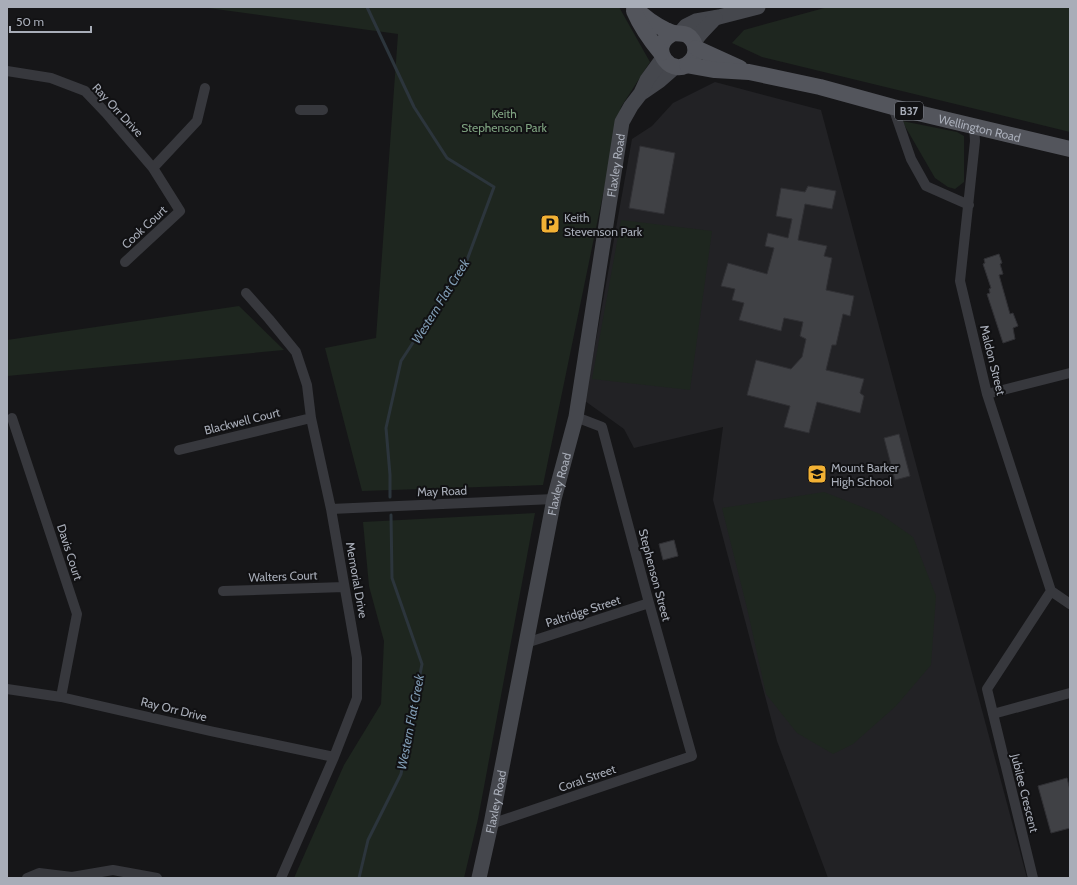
<svg xmlns="http://www.w3.org/2000/svg" width="1077" height="885" font-family="Cabin,sans-serif">
  <style>
    .built { fill: #222225 }
    .green { fill: #1e261f }
    .lines { fill: none; stroke-linecap: round; stroke-linejoin: round }
    .stream { stroke: #2c353c; stroke-width: 3 }
    .building { fill: #404145; stroke: #303034 }
    .minor { stroke: #37383d; stroke-width: 10 }
    .secondary { stroke: #45474d; stroke-width: 15 }
    .primary { stroke: #53555c; stroke-width: 16 }
    .labels { text-anchor: middle; dominant-baseline: central; stroke-width: 4; stroke-linejoin: round; paint-order: stroke }
    .shield { fill: #111113; stroke: #7b7e86; stroke-width: 1 }
    .shield-label { font-size: 11px; font-weight: bold; fill: #a8adb8 }
    .street-label { font-size: 12px; fill: #a8adb8; stroke: #111113 }
    .park-label { font-size: 12px; fill: #7fa381; stroke: #111113 }
    .poi-label { font-size: 12px; fill: #a8adb8; stroke: #111113; text-anchor: start }
    .water-label { font-size: 13px; font-style: italic; fill: #7f9bb3; stroke: #111113 }
  </style>
  <rect width="100%" height="100%" fill="#161618"/>
  <path class="built" d="M715,82l106,28 206,768h-199l-51,-137 -64,-241 10,-73 -89,21 -10,-19 -39,-28 47,-262 20,-13 21,-23z"/>
  <path class="green" d="M201,7h418l31,55 -29,45 -78,378 -181,6 -37,-143 51,-10 22,-304z
    M828,7h242v125l-308,-75 -30,-14 12,-13z
    M902,121l55,11 7,4v46l-9,7 -7,-2 -13,-9z
    M621,220l91,11 -22,159 -98,-11z
    M239,306l45,44 -277,26v-36z
    M824,492l56,22 33,23 23,59 -5,69 -35,41 -43,38 -20,10 -36,-21 -31,-39 -19,-86 -25,-100z
    M535,513l-57,306 -14,59h-170l50,-113 37,-61 3,-63 -15,-55 -6,-64z"/>
  <g class="lines">
    <path class="stream" d="M367,7l47,100 33,51 47,29 -27,73 -66,101 -15,67 4,47v22
      M359,878l9,-38 33,-66 21,-110 -30,-86 -1,-63"/>
  </g>
  <path class="building" d="M640,146l35,7 -11,61 -35,-6z
    M808,186l28,5 -4,18 -27,-5 -7,36 29,6 -3,10 8,2 -6,32 28,6 -4,20 -7,-2 -7,31h-4l-6,25 38,9 -4,14 4,3 -4,17 -43,-11 -8,31 -25,-6 6,-21 -43,-11 9,-35 35,9 11,-12 4,-18 -6,-3 3,-14 -19,-4 -3,13 -42,-11 5,-17 -12,-3 3,-11 -14,-3 7,-23 39,11 7,-26 -9,-2 3,-13 20,5 4,-19 -16,-3 5,-28 24,4z
    M999,254l3,9 -2,1 3,10 -4,1 11,39 3,-1 5,13 -5,2 2,11 -12,4 -16,-49 3,-1 -1,-4 2,-1 -8,-24 2,-1 -1,-4z
    M899,434l11,42 -15,4 -11,-42z
    M674,540l4,16 -15,4 -4,-16z
    M1067,778l3,12v38l-19,5 -13,-47z"/>
  <g class="lines">
    <path class="minor" d="M7,71l44,7 34,13 21,22 47,55 27,43 -55,51
      M893,107l18,52 15,27 43,19
      M300,110h23
      M974,127l1,14 -15,140 27,113 64,197
      M153,168l44,-47 8,-33
      M246,293l23,26 27,33 11,33 4,33 20,91 26,149v40l-23,59 -53,121
      M987,394l83,-21
      M12,418l65,196 -16,83
      M179,450l132,-32
      M331,509l223,-10
      M223,591l121,-4
      M1051,591l19,13
      M526,643l123,-40
      M7,689l54,8 149,34 124,26
      M993,714l77,-21
      M491,824l201,-68 -43,-153 -47,-176 -26,-10
      M27,878l12,-5 33,4 41,-7 44,8
      M1033,878l-46,-189 64,-98"/>
    <g class="secondary">
      <path d="M680,33l6,-7 10,-5 23,-4 39,-10"/>
      <path d="M694,42c6,-9 14,-16 21,-24"/>
      <path d="M643,92l16,-11 16,-14"/>
      <path id="s1" d="M479,878l12,-54 63,-325 22,-82 46,-295 9,-16 10,-13 6,-13 16,-22"/>
    </g>
    <g class="primary">
      <path d="M634,7c10,10 19,17 32,23 3,1 6,3 9,3 4,1 8,0 12,2 4,2 8,8 8,12 1,5 0,10 -4,14 -17,20 -47,-14 -17,-28"/>
      <path d="M634,11c7,16 16,29 27,42"/>
      <path d="M696,48l44,20"/>
      <path id="s2" d="M687,65l28,5 34,2 71,15 73,20 177,42"/>
    </g>
  </g>
  <defs>
    <symbol id="parking-square" viewBox="-11 -11 22 22"><rect x="-9" y="-9" width="18" height="18" rx="4" fill="#f2b134" stroke="#111113"/><path d="M-3.5-5.5H1a3.5 3.5 0 0 1 0 7H-1V5.5H-3.5ZM-1-3.4V-.6H.8a1.4 1.4 0 0 0 0-2.8Z" fill="#111"/></symbol>
    <symbol id="school-square" viewBox="-11 -11 22 22"><rect x="-9" y="-9" width="18" height="18" rx="4" fill="#f2b134" stroke="#111113"/><path d="M0-5L7-2L0 1L-7-2ZM-4 1L0 2.5L4 1V4Q0 6-4 4Z" fill="#111"/></symbol>
  </defs>
  <g fill-rule="evenodd">
    <use href="#parking-square" x="539" y="213" width="22" height="22"/>
    <use href="#school-square" x="806" y="463" width="22" height="22"/>
  </g>
  <g class="labels">
    <rect class="shield" x="895" y="102" width="28" height="18" rx="3"/>
    <g class="shield-label">
      <text x="909" y="111">B37</text>
    </g>
    <g class="street-label">
      <text transform="translate(118 110) rotate(47)">Ray Orr Drive</text>
      <text stroke="none"><textPath href="#s2" startOffset="300">Wellington Road</textPath></text>
      <text stroke="none"><textPath href="#s1" startOffset="726">Flaxley Road</textPath></text>
      <text transform="translate(144 227) rotate(-43)">Cook Court</text>
      <text transform="translate(993 360) rotate(76)">Maldon Street</text>
      <text transform="translate(242 421) rotate(-14)">Blackwell Court</text>
      <text stroke="none"><textPath href="#s1" startOffset="402">Flaxley Road</textPath></text>
      <text transform="translate(442 491) rotate(-2)">May Road</text>
      <text transform="translate(70 552) rotate(72)">Davis Court</text>
      <text transform="translate(655 575) rotate(75)">Stephenson Street</text>
      <text transform="translate(283 576) rotate(-2)">Walters Court</text>
      <text transform="translate(357 580) rotate(80)">Memorial Drive</text>
      <text transform="translate(583 611) rotate(-18)">Paltridge Street</text>
      <text transform="translate(174 709) rotate(14)">Ray Orr Drive</text>
      <text transform="translate(587 778) rotate(-19)">Coral Street</text>
      <text transform="translate(1025 793) rotate(76)">Jubilee Crescent</text>
      <text stroke="none"><textPath href="#s1" startOffset="78">Flaxley Road</textPath></text>
    </g>
    <g class="park-label">
      <text x="504" y="113">Keith<tspan x="504" dy="14">Stephenson Park</tspan></text>
    </g>
    <g class="poi-label">
      <text x="564" y="217">Keith<tspan x="564" dy="14">Stevenson Park</tspan></text>
      <text x="831" y="467">Mount Barker<tspan x="831" dy="14">High School</tspan></text>
    </g>
    <g class="water-label">
      <text transform="translate(440 301) rotate(-58)">Western Flat Creek</text>
      <text transform="translate(410 722) rotate(-79)">Western Flat Creek</text>
    </g>
  </g>
  <rect width="1077" height="885" fill="none" stroke="#a8adb8" stroke-width="16"/>
  <path d="M10 26v6h81v-6" fill="none" stroke="#a8adb8" stroke-width="2"/>
  <text x="16" y="26" font-size="12" fill="#a8adb8" stroke="#111113" stroke-width="3" paint-order="stroke">50 m</text>
</svg>
